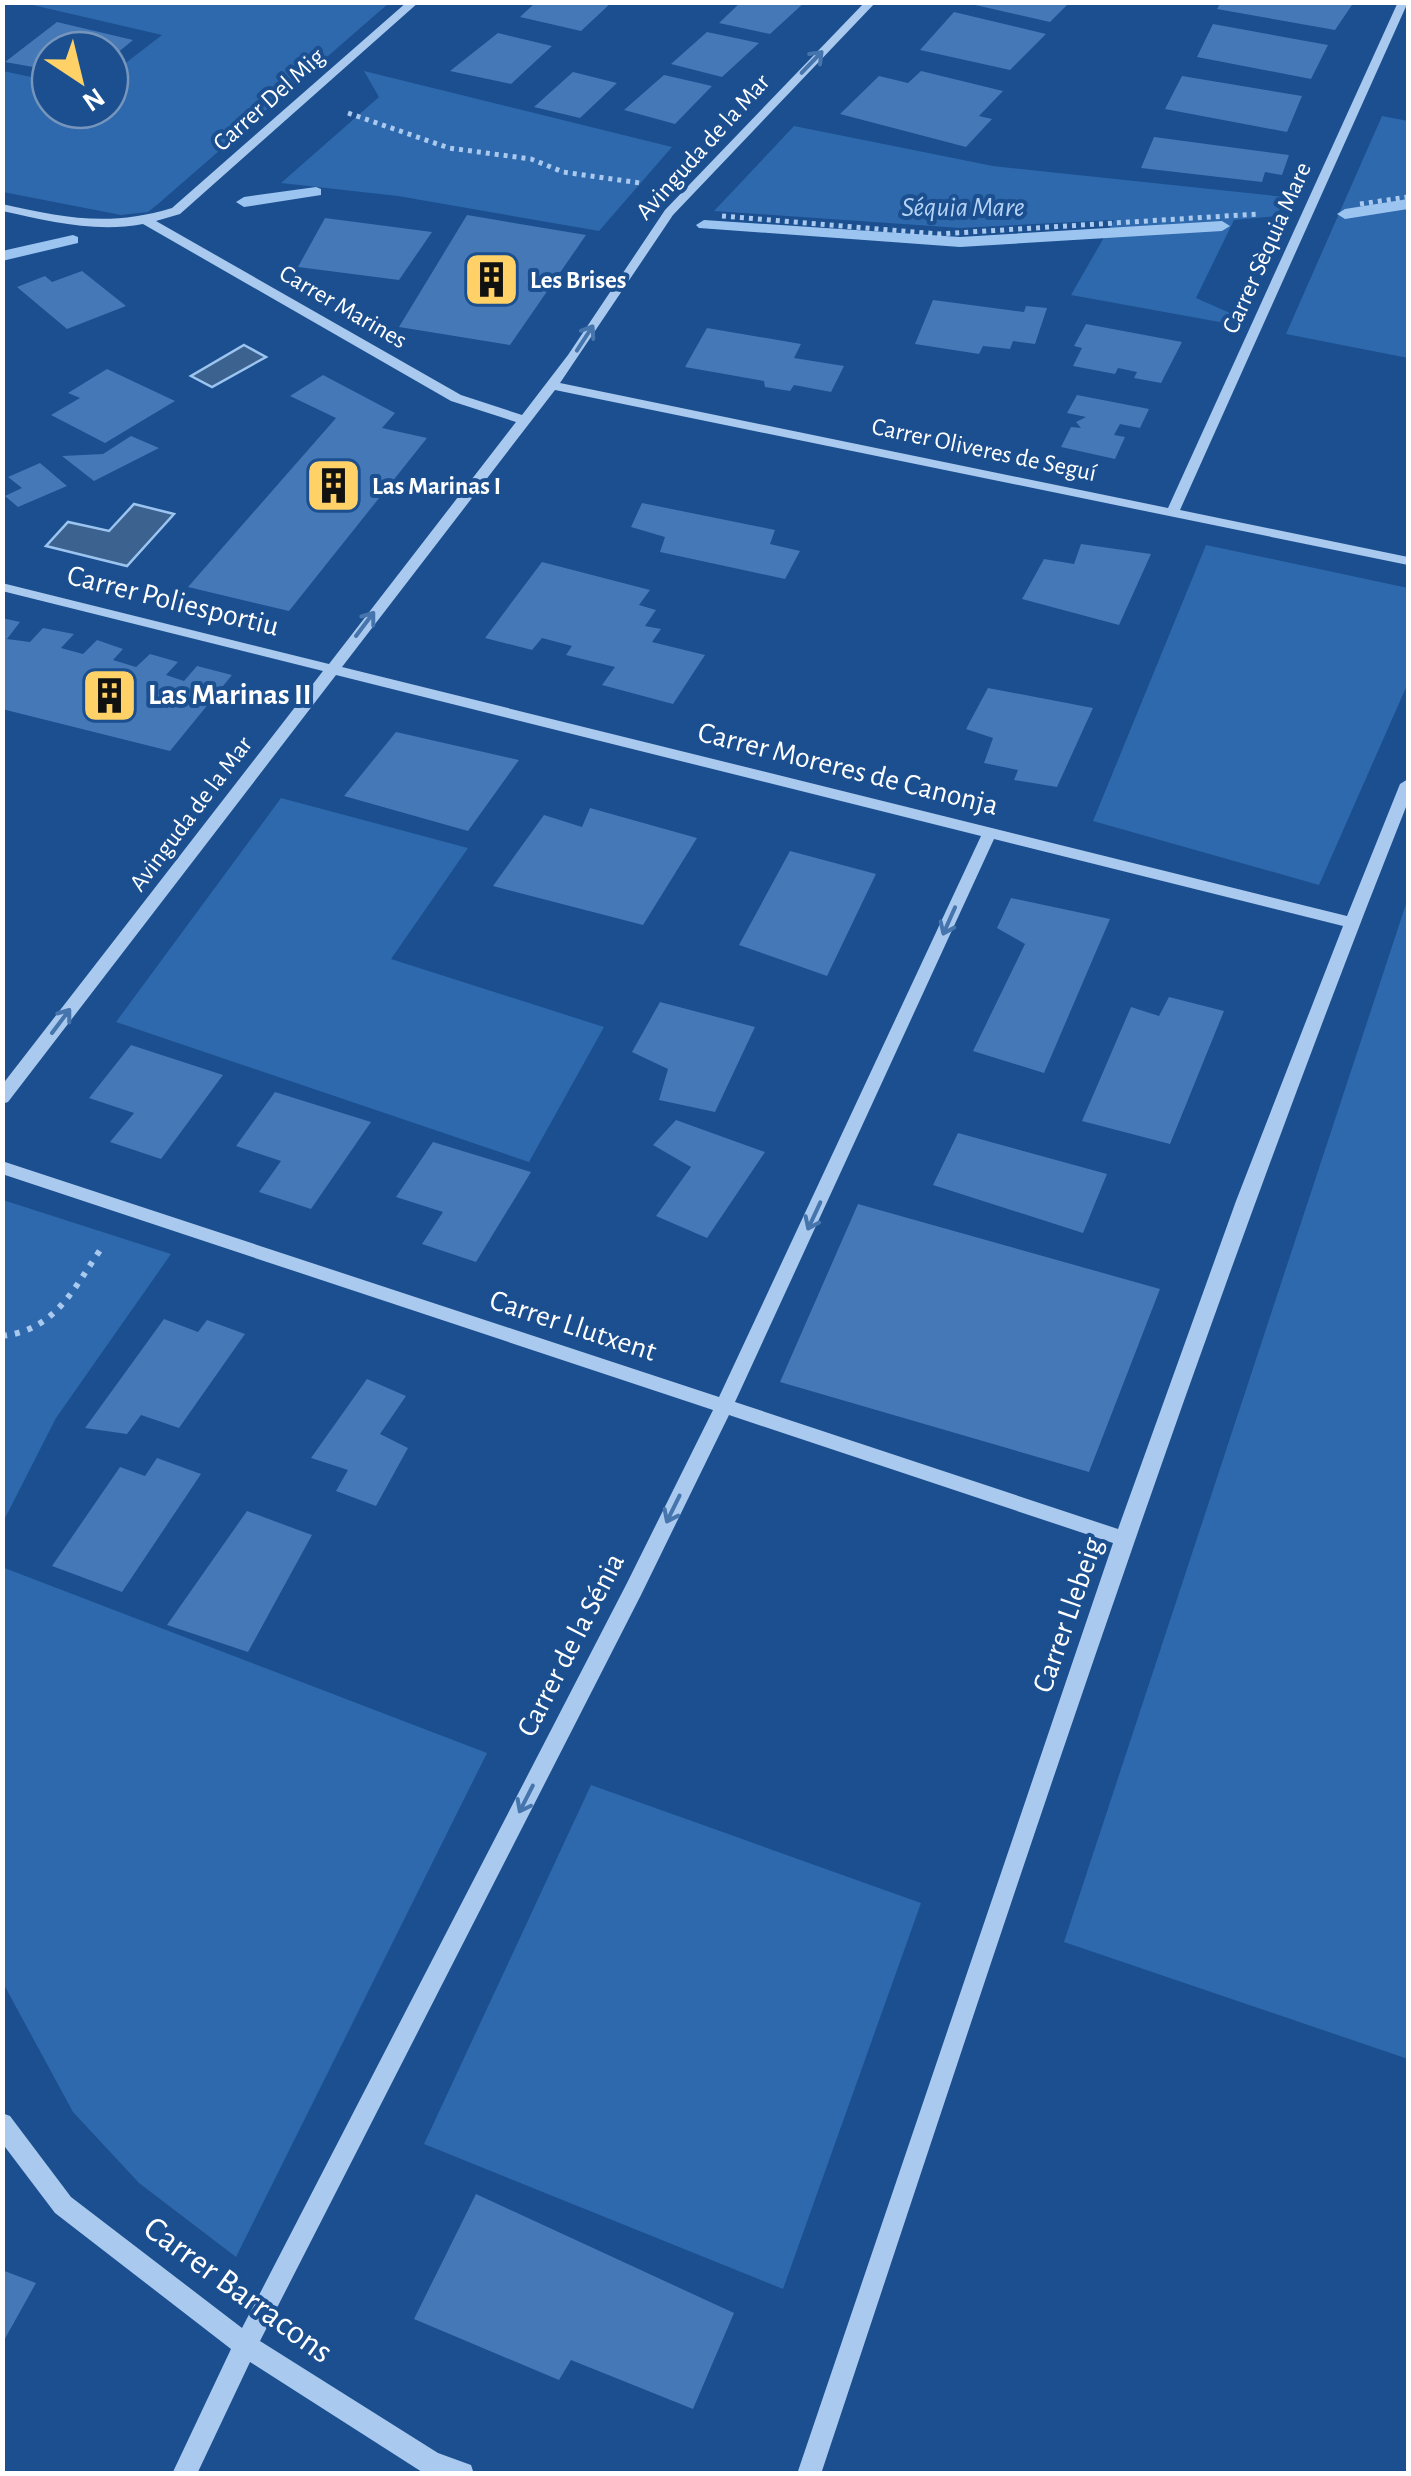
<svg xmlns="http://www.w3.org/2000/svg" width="1411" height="2476" font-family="'Alegreya Sans',sans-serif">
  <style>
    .green { fill: #2e69ad }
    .water { fill: #3c6290; stroke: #9cc4f0; stroke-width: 2.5 }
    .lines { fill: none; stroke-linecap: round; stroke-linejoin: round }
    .stream { fill: #9cc4f0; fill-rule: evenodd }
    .building { fill: #4478b7 }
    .path-far1 { stroke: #a9c9ee; stroke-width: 5; stroke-dasharray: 4 5; stroke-linecap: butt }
    .path { stroke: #a9c9ee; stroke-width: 6; stroke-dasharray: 5 8; stroke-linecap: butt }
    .minor { fill: #a9c9ee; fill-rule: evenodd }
    .oneway { stroke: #4674ac }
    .labels { text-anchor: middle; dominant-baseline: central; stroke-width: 8; stroke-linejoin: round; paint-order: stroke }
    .far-street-label { font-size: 25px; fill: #fff; stroke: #1b4f8f }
    .far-poi-label { font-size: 25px; font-weight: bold; fill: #fff; stroke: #1b4f8f; text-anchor: start }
    .far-water-label { font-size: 28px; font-style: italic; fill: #b5d3f5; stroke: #1b4f8f }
    .street-label { font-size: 30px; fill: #fff; stroke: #1b4f8f }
    .poi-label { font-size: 30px; font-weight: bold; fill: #fff; stroke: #1b4f8f; text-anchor: start }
    .near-street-label { font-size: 35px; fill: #fff; stroke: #1b4f8f }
  </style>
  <rect width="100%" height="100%" fill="#1b4f8f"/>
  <path class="green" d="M24,3h365l-231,201 -10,8 -27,3 -118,-23v-121l47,10v29h60v-35l52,-40z
    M364,71l308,76 -73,84 -201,-35 -117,-13 98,-86z
    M1382,116l26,5v237l-122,-24z
    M794,126l199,40 292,31 -8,19 -43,4 -38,78 34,15 -5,10 -154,-28 43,-75 -154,8 -246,-17z
    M1206,545l202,43v95l-89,202 -226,-64z
    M281,798l187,50 -77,111 213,68 -75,135 -413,-140z
    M1407,901h1v1158l-344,-117z
    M3,1200l168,54 -115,164 -53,104z
    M2,1567l485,186 -251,504 -97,-74 -66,-71 -70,-129z
    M591,1785l330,118 -138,386 -359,-145z"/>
  <path class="water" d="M244,345l22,12 -54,30 -21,-11z
    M134,504l40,10 -47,52 -81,-20 22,-24 41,9z"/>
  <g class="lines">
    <path class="stream" d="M316,187l5,2v6l-77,12 -8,-5 8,-5z
      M1408,199v10l-63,10 -8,-5 8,-5z
      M704,220l256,17 262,-16 8,5 -8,5 -262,16 -261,-19 -3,-3z
      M73,235l5,2v6l-76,18v-10z"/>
  </g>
  <path class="building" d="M536,2h76l-31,29 -61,-14z
    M741,2h64l-35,32 -51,-11z
    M962,2h108l-20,20z
    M1221,2h133l-19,28 -118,-21z
    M954,12l92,22 -36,36 -90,-20z
    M57,22l76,18 -23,19v-9h-60v20l-45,-8z
    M1213,24l115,21 -17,34 -114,-22z
    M707,32l52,11 -37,34 -51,-13z
    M498,33l54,13 -41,38 -61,-13z
    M921,71l82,20 -24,25 13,3 -26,28 -126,-33 39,-38 29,7z
    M573,72l44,11 -37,35 -46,-11z
    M664,75l48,11 -37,38 -51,-14z
    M1182,76l120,20 -15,36 -122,-23z
    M1154,137l135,18 -7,20 -17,-3 -3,10 -121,-14z
    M467,215l119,20 -76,110 -111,-18z
    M325,218l107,14 -33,48 -101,-13z
    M82,271l44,35 -59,23 -50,-42 28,-11 7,6z
    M933,300l91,12 2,-6 21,2 -12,36 -22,-3 -3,8 -27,-3 -4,8 -64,-10z
    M1086,324l96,18 -21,41 -27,-5 3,-6 -19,-4 -3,6 -42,-8 9,-18 -8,-2z
    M707,328l94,16 -7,14 50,8 -13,26 -37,-7 -4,6 -25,-4 -1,-6 -79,-14z
    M107,369l68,32 -70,42 -54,-28 29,-17 -12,-5z
    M323,375l72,38 -13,15 45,10 -138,173 -101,-24 148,-169 -46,-22z
    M1077,395l72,14 -9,19 -20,-4 -6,11 11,2 -10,22 -54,-12 10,-20 10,1 -5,-6 10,-5 -19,-4z
    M131,436l28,12 -65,33 -32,-25 41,-2z
    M40,463l27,23 -49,21 -13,-11 17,-8 -14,-11z
    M642,503l133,27 -5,14 30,7 -15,28 -125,-27 5,-15 -34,-10z
    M1081,544l70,10 -32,71 -97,-26 22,-40 30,5z
    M542,562l108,28 -11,15 17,5 -11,16 16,3 -9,13 53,13 -32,49 -71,-19 13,-18 -49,-12 6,-9 -30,-8 -10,12 -47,-12z
    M2,618l18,4 -13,17 23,3 13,-14 31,6 -13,14 22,6 14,-14 26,9 -10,11 23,7 14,-13 28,8 -12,13 18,6 13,-15 35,9 -62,76 -168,-42z
    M988,688l105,20 -36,79 -43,-7 4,-10 -34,-7 9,-25 -27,-9z
    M396,732l123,28 -51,71 -124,-35z
    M590,808l107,30 -54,87 -150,-39 51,-71 38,12z
    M790,851l86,23 -49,102 -88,-31z
    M1011,898l99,21 -66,154 -71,-22 52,-107 -28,-16z
    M1169,997l55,14 -54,133 -88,-23 49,-114 28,9z
    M660,1002l95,25 -40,85 -56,-12 9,-31 -36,-17z
    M131,1045l92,30 -62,84 -51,-17 24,-29 -45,-15z
    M275,1092l96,30 -60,87 -52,-17 22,-31 -45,-15z
    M676,1120l89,32 -58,86 -51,-22 35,-49 -38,-22z
    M958,1133l149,41 -24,59 -150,-48z
    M433,1142l98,30 -55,90 -54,-18 21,-32 -47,-15z
    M858,1204l302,85 -71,183 -309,-90z
    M164,1319l34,13 9,-12 38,14 -66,94 -38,-13 -14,19 -42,-6z
    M367,1379l39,17 -26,38 28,14 -32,58 -40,-15 12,-21 -37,-12z
    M157,1458l44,16 -79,118 -70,-26 68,-99 25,9z
    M247,1511l65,24 -64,117 -81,-27z
    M476,2194l258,119 -41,96 -122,-49 -12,20 -145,-61z
    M2,2270l34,13 -34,61z"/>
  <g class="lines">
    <path class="path-far1" d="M348,113l101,35 82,11 32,13 77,11
      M1360,204l48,-7
      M722,216l217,18 319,-20"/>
    <path class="path" d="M2,1336c55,-6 72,-49 101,-90"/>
    <path class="minor" d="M407,2h12l-239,212 -24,7 305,174 61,20 46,-60 97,-145 200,-208h11l-203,213 -113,168 608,125 230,-506h10l-228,508 228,47v8l-853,-175 -213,277 1005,249 53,-132 8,-5v23c-218,549 -400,1110 -587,1672h-24l316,-931 -384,-128 -88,180 -381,746 178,112 33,12 3,9 -52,-2 -172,-110 -53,112h-25l59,-125 -176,-136 -53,-70v-30l8,3 61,81 171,131 385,-745 86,-173 -711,-236v-13l717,236 262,-561 -645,-161 -328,427 -6,2v-19l321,-414 -321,-80v-8l327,81 187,-242 -65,-21 -308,-177c-48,9 -94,-3 -141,-13v-7c62,14 108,23 170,4zM994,839l349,87 -107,275 -118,328 -383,-127z"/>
  </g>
  <defs><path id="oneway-shaft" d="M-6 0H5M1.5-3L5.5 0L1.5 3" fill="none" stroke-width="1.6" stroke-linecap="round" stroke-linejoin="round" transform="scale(2.5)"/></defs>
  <g class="oneway">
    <use href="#oneway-shaft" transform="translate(812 62) rotate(-46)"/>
    <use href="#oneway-shaft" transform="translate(585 338) rotate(-57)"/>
    <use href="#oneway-shaft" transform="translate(365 624) rotate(-53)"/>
    <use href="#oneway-shaft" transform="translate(949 921) rotate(114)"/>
    <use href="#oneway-shaft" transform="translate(61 1021) rotate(-53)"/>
    <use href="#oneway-shaft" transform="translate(814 1216) rotate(115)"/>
    <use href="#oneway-shaft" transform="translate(673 1509) rotate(116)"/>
    <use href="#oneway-shaft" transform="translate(526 1799) rotate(117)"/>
  </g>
  <defs>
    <symbol id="building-square" viewBox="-11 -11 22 22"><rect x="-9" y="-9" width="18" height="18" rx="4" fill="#ffd166" stroke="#1b4f8f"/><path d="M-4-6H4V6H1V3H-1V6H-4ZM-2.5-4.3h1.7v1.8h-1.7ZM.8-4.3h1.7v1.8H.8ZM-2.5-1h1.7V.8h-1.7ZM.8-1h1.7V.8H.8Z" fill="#111"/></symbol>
  </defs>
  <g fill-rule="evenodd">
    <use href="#building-square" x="460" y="248" width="63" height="63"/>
    <use href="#building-square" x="302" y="454" width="63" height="63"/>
    <use href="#building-square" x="78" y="664" width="63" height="63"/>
  </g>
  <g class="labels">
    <g class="far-street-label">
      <text transform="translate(269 100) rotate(-42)">Carrer Del Mig</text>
      <text transform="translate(703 147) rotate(-48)">Avinguda de la Mar</text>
      <text transform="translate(1267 248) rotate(-66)">Carrer Sèquia Mare</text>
      <text transform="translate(343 307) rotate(30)">Carrer Marines</text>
      <text transform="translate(984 450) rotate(12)">Carrer Oliveres de Seguí</text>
      <text transform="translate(191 814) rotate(-53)">Avinguda de la Mar</text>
    </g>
    <g class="far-poi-label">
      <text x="530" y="280">Les Brises</text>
      <text x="372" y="486">Las Marinas I</text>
    </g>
    <g class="far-water-label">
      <text x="963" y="208">Séquia Mare</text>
    </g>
    <g class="street-label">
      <text transform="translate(173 601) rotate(14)">Carrer Poliesportiu</text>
      <text transform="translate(848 769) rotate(14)">Carrer Moreres de Canonja</text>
      <text transform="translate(573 1326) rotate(18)">Carrer Llutxent</text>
      <text transform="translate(1068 1615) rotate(-71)">Carrer Llebeig</text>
      <text transform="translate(571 1645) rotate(-63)">Carrer de la Sénia</text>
    </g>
    <g class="poi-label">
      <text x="148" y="695">Las Marinas II</text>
    </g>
    <g class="near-street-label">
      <text transform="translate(238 2290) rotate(36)">Carrer Barracons</text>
    </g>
  </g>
  <rect width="1411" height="2476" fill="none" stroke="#ffffff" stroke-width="10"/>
  <g transform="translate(80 80) rotate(145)"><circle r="48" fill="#1b4f8f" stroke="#7695bc" stroke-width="2.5"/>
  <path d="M0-8L18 38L0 25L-18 38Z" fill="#ffd166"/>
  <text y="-15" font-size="28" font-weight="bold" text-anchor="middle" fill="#ffffff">N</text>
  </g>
</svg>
